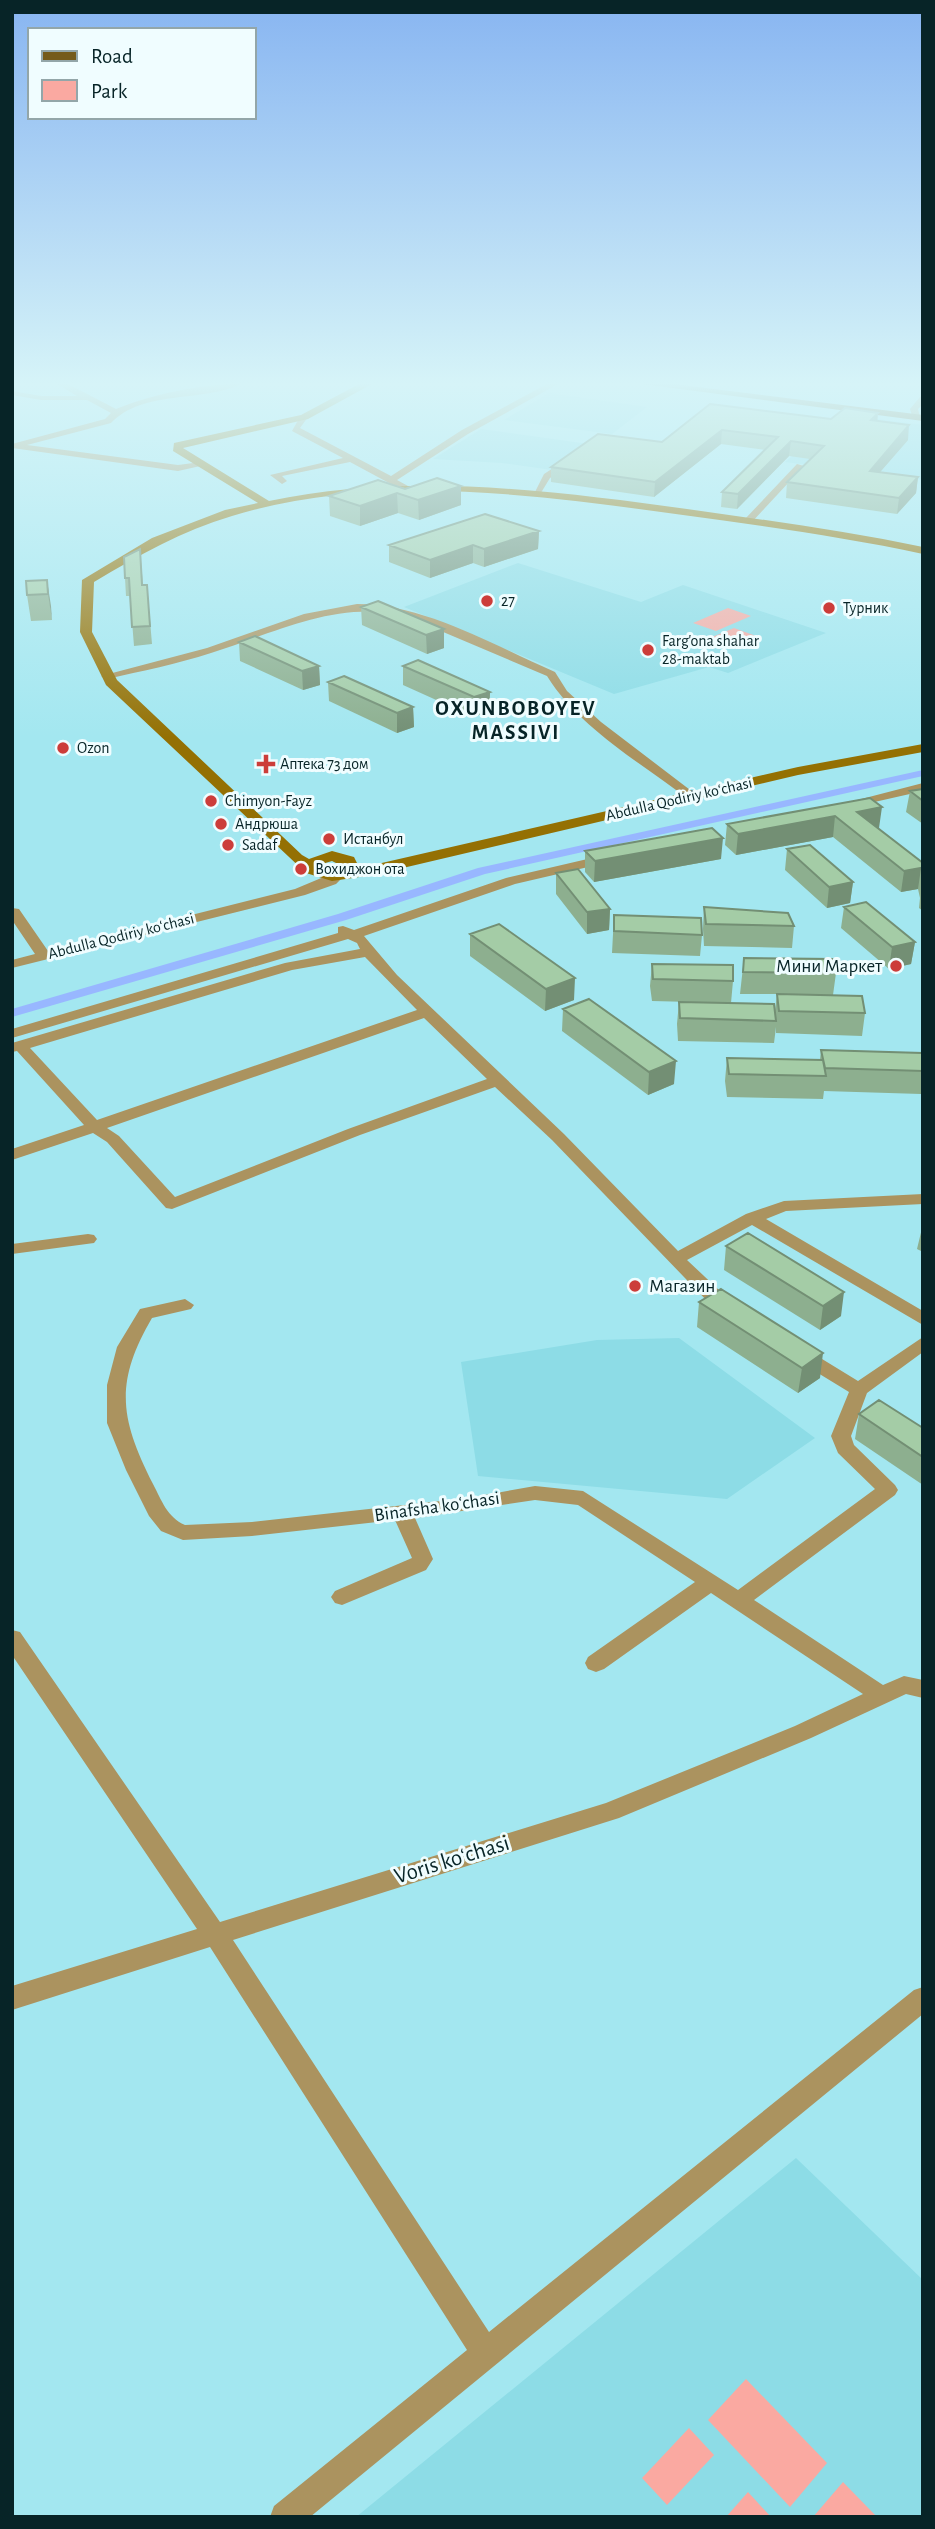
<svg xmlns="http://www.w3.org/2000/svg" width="935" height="2529" font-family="'Alegreya Sans',sans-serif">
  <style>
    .built { fill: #8ddce6 }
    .green { fill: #faa9a1 }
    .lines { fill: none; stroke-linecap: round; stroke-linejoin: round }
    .canal { fill: #98b7ff; fill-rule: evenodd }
    .street { fill: #ab935f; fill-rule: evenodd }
    .secondary { fill: #947003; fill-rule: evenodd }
    .primary { fill: #755b1b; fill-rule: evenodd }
    .wall { fill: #8daf8f }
    .shaded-wall { fill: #738f74 }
    .building { fill: #a4cca6; stroke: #738f74; stroke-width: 2 }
    .poi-dot { fill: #cc3d3a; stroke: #f0fdff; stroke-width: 2.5 }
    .labels { text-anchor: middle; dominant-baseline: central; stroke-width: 6; stroke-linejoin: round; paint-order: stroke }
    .far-poi-label { font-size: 16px; fill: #072427; stroke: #f0fdff; text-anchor: start }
    .far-street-label { font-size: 16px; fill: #072427; stroke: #f0fdff }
    .poi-label { font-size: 19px; fill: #072427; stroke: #f0fdff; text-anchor: end }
    .street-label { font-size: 19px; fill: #072427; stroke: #f0fdff }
    .far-district-label { font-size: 21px; font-weight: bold; letter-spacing: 2px; fill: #072427; stroke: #f0fdff }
    .near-street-label { font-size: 23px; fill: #072427; stroke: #f0fdff }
  </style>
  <rect width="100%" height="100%" fill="#a3e7f0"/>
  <path class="built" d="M549,393l98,14 -35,27 -108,-14z
    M839,414l84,11v55l-138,-18z
    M481,429l108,15 -37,26 -50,-7 -69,-4z
    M518,563l123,39 42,-17 143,48 -98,40 -19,-6 -95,27 -210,-87z
    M679,1338l136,100 -88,61 -249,-23 -17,-114 136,-22z
    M796,2158l127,122v237h-567z"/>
  <path class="green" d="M728,608l23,8 -35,15 -23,-8z
    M734,628l22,8 -28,12 -23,-8z
    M746,2379l81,84 -37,44 -82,-87z
    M689,2428l25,27 -47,50 -25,-27z
    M843,2482l34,35h-64z
    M748,2492l23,25h-45z"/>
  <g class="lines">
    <path class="canal" d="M923,770v6l-438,98 -139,46 -334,97v-8l326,-95 140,-46z"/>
    <path class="street" d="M57,384h11l48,25c38,-15 84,-25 125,-25 -40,19 -97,5 -130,39l-84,22 151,20 23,-3 4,3 -27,6 -166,-23v-4l93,-25 6,-6 -24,-13h-46l-29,-5v-4l29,5h36z
      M547,384h11l-90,50 -71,46 11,6v4h-6l-52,-28 -68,14 5,5 -5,3 -12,-9 73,-17 -51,-27 9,-16 7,2 -8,11 91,48 71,-46z
      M920,397h3v7l-5,5 2,8 -7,2 -3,-10z
      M567,459l7,2 -24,17 -11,18h-6l11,-22z
      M797,464l7,2 -53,57h-6v-4z
      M357,604c67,0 136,41 198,68l12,19 34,31 97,74 -10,3c-48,-37 -109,-71 -141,-123l-144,-61c-69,-14 -128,18 -192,38 -34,11 -69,18 -104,26l-6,-3 106,-28 97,-34z
      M923,783v8l-75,17 -6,-4z
      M609,854l7,4 -2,3 -99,23 -151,52 33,39 167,159 114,117 68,-37 38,-13 139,-7v10l-137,7 -20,8 157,92v14l-171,-100 -65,35 51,48 -9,6 -19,-10 -158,-164 -57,-53 -135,48 -188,74 -6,-1 -59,-66 -14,-9 -81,27v-11l72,-24 -67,-74 -5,1v-9l273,-80 75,-14 -3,-6 -9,-4 -336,99v-9l326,-96v-6l5,-1 11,4 152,-52zM365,957l52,53 -320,110 -67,-72 262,-78zM424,1018l63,61 -139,50 -173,68 -56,-61 -12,-8z
      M338,871l7,4 -9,9 -31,11 -293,73v-8l23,-6 -23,-34v-12l7,1 29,42 247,-62z
      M88,1234l6,1 3,4 -3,4 -82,11v-10z
      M185,1299l9,6 -3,4 -39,9c-38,65 -32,101 1,166 9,17 14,33 32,41l67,-3 216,-24 67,-12 48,5 155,99 137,-101 -37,-36 -7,-17 18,-44 -54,-33 -2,-4 2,-4h14l49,30 65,-44v15l-56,41 -16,43 3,9 41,40 3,5 -3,5 -141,105 129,85 21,-9 19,4v18l-17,-4 -95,44 -192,80 -386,122 256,392 425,-342 9,-3v27l-613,503h-40l4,-11 193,-156 -257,-403 -198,63v-24l185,-57 -185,-274v-25l8,2 200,290 386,-119 189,-77 68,-32 -152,-101 -107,76 -8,3 -8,-3 -3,-6 3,-6 107,-75 -117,-77 -43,-5 -120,18 18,41 -7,11 -84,35 -7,-2 -4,-6 4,-6 77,-33 -17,-38 -143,16 -69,4 -22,-9 -12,-15 -23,-46 -19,-47v-38l10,-38 23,-38z"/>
    <path class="secondary" d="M359,384h13l-64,35 -125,29 86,53c138,-29 280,-11 418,8 79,11 158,22 236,38v7c-79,-17 -160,-28 -240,-39 -146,-20 -307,-43 -451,1 -50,15 -93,39 -138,66l-2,50 25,48 185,175 7,4 23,-8 22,6 5,10 14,-2 425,-98 125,-23v8l-125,23 -425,100 -41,6 -26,-8 -200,-188 -26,-53 2,-52 70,-42 73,-28 33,-7 -85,-52 1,-8 127,-28zM332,861l10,5 -11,5 -10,-3 1,-4z"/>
    <path class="primary" d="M642,384h32l249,31v6z"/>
  </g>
  <path class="wall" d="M710,404l121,15 46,2 31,19 -28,32 38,5 -2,16 -19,21 -111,-16 1,-16 23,-23 -21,-3 -52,53 -16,-2 1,-15 43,-42 -44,-6 -67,53 -103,-15v-15l111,-25z
    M378,480l83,25 -42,15 -21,-7 -38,13 -30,-10 -1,-20z
    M539,531l-1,18 -54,18 -11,-4 -43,15 -41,-16v-17z
    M140,549l3,36h4l5,59 -18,2 -4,-50h-4l-1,-18z
    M47,580l5,40 -21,1 -4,-26z
    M361,607l83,22v19l-17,6 -65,-29z
    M239,642l80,24 1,19 -17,5 -63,-29z
    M403,666l87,26 -1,19 -15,6 -71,-32z
    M328,682l85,25 1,20 -17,6 -68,-32z
    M923,789v35l-17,-12 4,-21z
    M870,798l9,30h-1l45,35v48l-4,-3 1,-10 -2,-9 -17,3 -68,-55 -97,18 -11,-10 2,-21z
    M787,849l66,33 -3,21 -23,5 -42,-38z
    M585,851l136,8 -127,23 -9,-10z
    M556,873l54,36 -1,21 -22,4 -31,-40z
    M704,907l90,19 -2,22 -88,-2 -1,-17z
    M844,907l71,35 -4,22 -22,5 -48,-41z
    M614,915l88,20 -2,21 -88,-3z
    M470,934l104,66 -29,11 -75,-55z
    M744,958l92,15 -3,22h-39l71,18 -3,23 -86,-3v-6l-2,16 -96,-2 -1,-17 2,-22 96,8 2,-16h-37z
    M652,964l81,17 -2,22 -79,-2 -2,-15z
    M563,1009l111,75 -26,11 -86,-64z
    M821,1050l102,3v29l-2,12 -97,-3 -1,8 -96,-2 -2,-16 2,-23 93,2z
    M923,1224v28l-6,-3z
    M726,1246l115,70 -21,14 -96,-60z
    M699,1302l121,76 -22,15 -101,-66z
    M859,1414l64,14v57l-68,-46z"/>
  <path class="shaded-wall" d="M878,413l-1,14 -6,-7z
    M909,425l-1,15 -40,46 2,-15z
    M722,430l-1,14 -67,53 1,-15z
    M791,441l-2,15 -52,53 1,-15z
    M918,477l-2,16 -19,21 2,-16z
    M461,486v19l-42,15 -1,-20z
    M397,493l1,20 -38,13v-20z
    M539,531l-1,18 -54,18v-18z
    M473,545v18l-43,15v-18z
    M47,580l4,26 1,14 -4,-26z
    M444,629v19l-17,6 -1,-19z
    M319,666l1,19 -17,5 -1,-19z
    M490,692l-1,19 -15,6v-20z
    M413,707l1,20 -17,6v-20z
    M882,807l-3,21 -23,5 1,-21z
    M835,816l-2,21 -97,18 2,-21z
    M723,838l-2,21 -127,23 1,-21z
    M921,868l-3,21 -17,3 3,-21z
    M853,882l-3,21 -23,5 2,-21z
    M610,909l-1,21 -22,4v-22z
    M915,942l-4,22 -22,5 3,-22z
    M575,978l-1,22 -29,11 1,-22z
    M676,1061l-2,23 -26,11 1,-23z
    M844,1292l-3,24 -21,14 3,-24z
    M823,1353l-3,25 -22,15 4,-25z"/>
  <path class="building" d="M710,404l121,15 14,-11 33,5 -7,7 38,5 -39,46 48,6 -19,21 -112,-16 37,-36 -33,-5 -53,53 -16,-2 56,-55 -56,-7 -67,52 -104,-15 47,-33 64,8z
    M437,478l24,8 -43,14 -21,-7 -37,13 -31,-10 49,-16 27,9z
    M485,514l54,17 -55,18 -11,-4 -43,15 -41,-15z
    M140,549l2,36h5l3,41 -18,1 -3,-49h-4l-1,-21z
    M47,580l1,14 -21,1 -1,-14z
    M378,601l66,28 -18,6 -65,-28z
    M255,636l64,30 -17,5 -63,-29z
    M418,660l72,32 -16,5 -71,-31z
    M344,676l69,31 -16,6 -69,-31z
    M923,789v12l-13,-10z
    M870,798l12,9 -25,5 66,51v10l-2,-5 -17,3 -69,-55 -97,18 -11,-10z
    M712,828l11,10 -128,23 -10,-10z
    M810,845l43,37 -24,5 -42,-38z
    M578,869l32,40 -23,3 -31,-39z
    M866,902l49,40 -23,5 -48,-40z
    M704,907l84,6 6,13 -88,-2z
    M614,915l87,3 1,17 -88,-4z
    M499,924l76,54 -29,11 -76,-55z
    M744,958l90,1 2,14 -93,-1z
    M652,964l81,1v16l-80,-2z
    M777,994l85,2 3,17 -86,-2z
    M589,999l87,62 -27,11 -86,-63z
    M679,1002l95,2 2,17 -96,-3z
    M821,1050l101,3 1,18 -98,-3z
    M727,1058l96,2 3,16 -97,-2z
    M748,1233l96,59 -21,14 -97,-60z
    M721,1289l102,64 -21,15 -103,-66z
    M879,1400l44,28v29l-64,-43z"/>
  <linearGradient id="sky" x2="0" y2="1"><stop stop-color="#88b5f1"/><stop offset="0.52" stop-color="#d6f4f8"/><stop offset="1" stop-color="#d6f4f8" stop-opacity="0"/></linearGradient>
  <rect width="935" height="738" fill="url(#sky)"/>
  <g class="poi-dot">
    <circle cx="487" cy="601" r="7"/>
    <circle cx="829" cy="608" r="7"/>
    <circle cx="648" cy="650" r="7"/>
    <circle cx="63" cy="748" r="7"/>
    <path d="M262.5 753.5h7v7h7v7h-7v7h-7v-7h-7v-7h7z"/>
    <circle cx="211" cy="801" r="7"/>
    <circle cx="221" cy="824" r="7"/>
    <circle cx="329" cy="839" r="7"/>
    <circle cx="228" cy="845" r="7"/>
    <circle cx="301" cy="869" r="7"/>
    <circle cx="896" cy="966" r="7"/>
    <circle cx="635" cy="1286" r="7"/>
  </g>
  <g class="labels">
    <g class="far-poi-label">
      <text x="501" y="601">27</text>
      <text x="843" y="608">Турник</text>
      <text x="662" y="641">Farg'ona shahar<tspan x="662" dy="18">28-maktab</tspan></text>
      <text x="77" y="748">Ozon</text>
      <text x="280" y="764">Аптека 73 дом</text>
      <text x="225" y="801">Chimyon-Fayz</text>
      <text x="235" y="824">Андрюша</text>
      <text x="343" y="839">Истанбул</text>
      <text x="242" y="845">Sadaf</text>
      <text x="315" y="869">Вохиджон ота</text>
    </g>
    <g class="far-street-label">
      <text transform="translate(679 799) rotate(-13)">Abdulla Qodiriy koʻchasi</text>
      <text transform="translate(121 936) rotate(-14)">Abdulla Qodiriy koʻchasi</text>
    </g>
    <g class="poi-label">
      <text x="882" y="966">Мини Маркет</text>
      <text x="649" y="1286" text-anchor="start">Магазин</text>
    </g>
    <g class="street-label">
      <text transform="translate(437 1507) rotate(-8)">Binafsha koʻchasi</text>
    </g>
    <g class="far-district-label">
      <text x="516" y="708">OXUNBOBOYEV<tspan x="516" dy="24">MASSIVI</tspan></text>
    </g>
    <g class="near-street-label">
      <text transform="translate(452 1860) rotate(-17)">Voris koʻchasi</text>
    </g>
  </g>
  <rect width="935" height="2529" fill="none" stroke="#072427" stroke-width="28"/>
  <rect x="28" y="28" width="228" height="91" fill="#f0fdff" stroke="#93a6a9" stroke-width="2"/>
  <rect x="42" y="51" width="35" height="10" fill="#755b1b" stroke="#93a6a9" stroke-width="2"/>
  <text x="91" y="63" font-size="21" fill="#072427">Road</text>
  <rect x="42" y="80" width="35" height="21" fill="#faa9a1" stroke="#93a6a9" stroke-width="2"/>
  <text x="91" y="98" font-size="21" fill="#072427">Park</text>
</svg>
